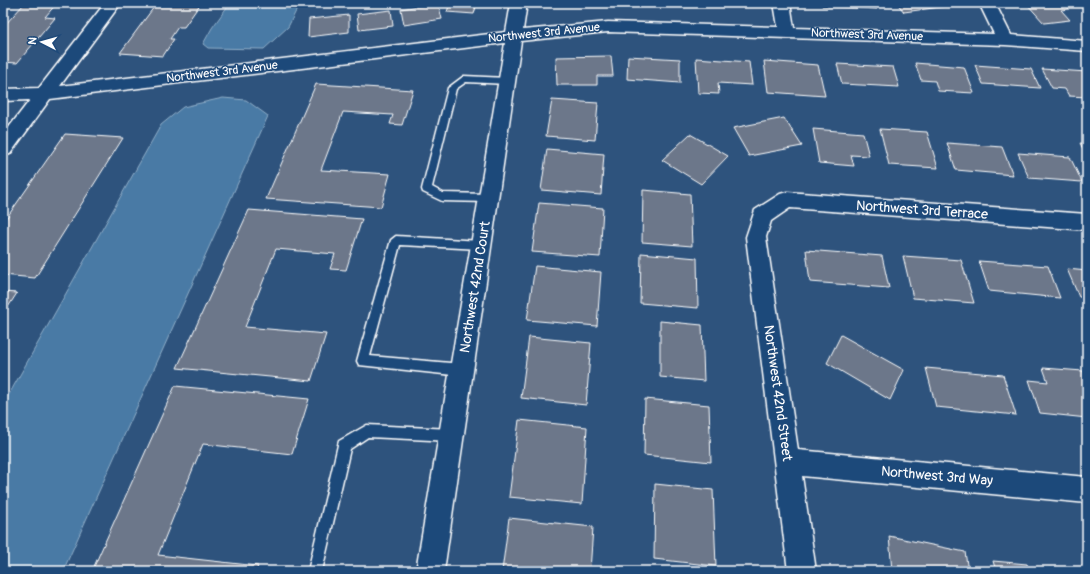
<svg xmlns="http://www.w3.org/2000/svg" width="1090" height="574" font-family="Pangolin,sans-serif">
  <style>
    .water { fill: #487aa5; stroke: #91afc9 }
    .building { fill: #6c778a; stroke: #fff }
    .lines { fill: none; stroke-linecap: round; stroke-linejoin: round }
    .service-casing { stroke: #fff; stroke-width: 3 }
    .minor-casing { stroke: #fff; stroke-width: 3 }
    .service { fill: #1f4a7a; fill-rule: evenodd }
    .minor { fill: #1f4a7a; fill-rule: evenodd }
    .labels { text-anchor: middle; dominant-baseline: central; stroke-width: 3; stroke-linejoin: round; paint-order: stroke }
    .far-street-label { font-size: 12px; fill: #fff; stroke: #1f4a7a }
    .street-label { font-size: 14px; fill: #fff; stroke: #1f4a7a }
  </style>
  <rect width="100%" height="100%" fill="#2e537d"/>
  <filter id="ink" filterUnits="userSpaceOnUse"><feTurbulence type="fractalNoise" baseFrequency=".025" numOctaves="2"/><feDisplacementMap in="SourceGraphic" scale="8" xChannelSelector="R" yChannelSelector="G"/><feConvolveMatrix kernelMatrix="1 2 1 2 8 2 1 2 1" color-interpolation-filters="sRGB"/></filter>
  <g filter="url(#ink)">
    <path class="water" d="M230,3h70l-12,24 -24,22 -56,-1 -5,-4 9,-16z
      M223,98l23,2 22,16 -205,455h-60v-166l158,-280 22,-18z"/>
    <path class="building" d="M10,3h47l-12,14 10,1 -38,45 -14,-1v-35l21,-23z
      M157,3h44l-17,24h-6l-8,12h4l-11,17 -43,-3z
      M438,3l4,16 -38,6 -3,-16z
      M450,3h27l-3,11 -27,-2z
      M822,3h53l2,6 -55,-3z
      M897,3h48l3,3 -44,6z
      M1026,3h38l5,6 -8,1 9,10 -26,3z
      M391,10l2,16 -34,4 -2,-16z
      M349,15v17l-41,5 1,-18z
      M611,56l2,20h-16v9h-40l-1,-28z
      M628,56l52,3v24l-53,-4z
      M696,58l53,4 3,23 -34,-2 1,11 -21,-1z
      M764,61l54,4 7,31 -57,-4z
      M915,63l49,4 10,26 -36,-2 -3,-10 -14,-1z
      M837,64l56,3 6,20 -57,-3z
      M975,65l56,4 9,19 -57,-4z
      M1042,69l45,3v25l-18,-1 -4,-7 -13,-1z
      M316,84l97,6 -11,35 -12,-1 3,-9 -50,-3 -22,58 69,4 -9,33 -115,-8z
      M552,100l46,3 -3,37 -49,-4z
      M784,118l18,28 -53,10 -16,-28z
      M813,129l50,4 6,23 -18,-1 3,11 -35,-3z
      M880,129l47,3 11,36 -49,-3z
      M65,134l58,4 -88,140 -32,-3v-52z
      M690,134l38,22 -27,28 -39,-24z
      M947,143l55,4 11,28 -57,-5z
      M1080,143l7,1v13z
      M547,149l57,5 -3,41 -60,-5z
      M1018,153l52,4 12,25 -53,-4z
      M643,190l47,4 2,52 -50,-4z
      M539,203l64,5 -3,49 -68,-5z
      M249,210l113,9 -16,51 -16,-1 5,-15 -59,-5 -31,78 81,7 -15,47 -134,-13z
      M806,250l76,6 7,32 -79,-6z
      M641,253l56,5 1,50 -58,-5z
      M903,256l58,4 13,43 -61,-5z
      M979,261l69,5 12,32 -71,-7z
      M535,266l66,6 -4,54 -70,-6z
      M1067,269l20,2v27l-8,-1z
      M3,292l14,1 -14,22z
      M660,321l42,4 2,56 -44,-4z
      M841,335l63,35 -14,30 -63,-37z
      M529,337l62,6 -5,62 -65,-7z
      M926,368l77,7 13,40 -80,-8z
      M1043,368l40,3 4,10v37l-47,-5 -11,-33 19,2z
      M175,386l134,13 -17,55 -89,-10 -45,111 100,11 -2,5h-164z
      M645,399l64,6 2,57 -67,-7z
      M519,420l68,7 -5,77 -73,-7z
      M655,484l58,6 3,76 -62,-7z
      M509,518l84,9 -3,44h-88z
      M889,536l76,16 3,19h-76z
      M993,561l34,3 2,7h-33z
      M1049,568l29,3h-28z"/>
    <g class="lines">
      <defs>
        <path id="service" d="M464,76l43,2 4,3 -4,3 -41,-2 -10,7 -24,98 11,6 46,1 5,4 -5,4 -47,-1 -19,-9 -1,-3 26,-101z
          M396,236l85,5 4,1 1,3 -1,3 -4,1 -81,-4 -30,111 92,8 4,2 2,4 -2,4 -4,2 -103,-11 -2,-4 34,-121z
          M367,425l85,4 4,2 2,4 -2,4 -4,2 -84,-4 -18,12 -28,122h-14l30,-126 1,-4z"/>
        <path id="minor" d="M105,3h16l-61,83 446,-54 5,-29h16l-4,27 85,-8 170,5 -4,-24h16l4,25 200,6 -15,-31h16l16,32 76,6v10l-82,-6 -397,-13 -87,9 -77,530h-28l89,-528 -455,56 -40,55 -7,2v-21l27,-35 -27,1v-12l36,-1z
          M787,192l300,22v16l-297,-22 -19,13 -5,16 32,213 289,27v26l-285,-27 14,95h-28l-42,-334 9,-27 25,-16z"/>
      </defs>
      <use href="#service" class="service-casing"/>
      <use href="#minor" class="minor-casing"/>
      <use href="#service" class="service"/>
      <use href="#minor" class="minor"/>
    </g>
  </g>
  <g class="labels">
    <g class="far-street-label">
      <text transform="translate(544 33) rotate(-6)">Northwest 3rd Avenue</text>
      <text transform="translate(867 35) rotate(2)">Northwest 3rd Avenue</text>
      <text transform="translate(222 72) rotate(-7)">Northwest 3rd Avenue</text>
    </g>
    <g class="street-label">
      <text transform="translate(922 210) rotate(4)">Northwest 3rd Terrace</text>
      <text transform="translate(475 287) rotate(-81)">Northwest 42nd Court</text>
      <text transform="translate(778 393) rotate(82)">Northwest 42nd Street</text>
      <text transform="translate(937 476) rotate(5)">Northwest 3rd Way</text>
    </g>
  </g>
  <rect width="1090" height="574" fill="none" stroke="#1f4a7a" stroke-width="16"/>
  <rect x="8" y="8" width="1074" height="558" fill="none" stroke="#fff" stroke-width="1.5" filter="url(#ink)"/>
  <g transform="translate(42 42) rotate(276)" stroke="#1f4a7a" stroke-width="3" paint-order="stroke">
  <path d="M0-3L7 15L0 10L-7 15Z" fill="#ffffff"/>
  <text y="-6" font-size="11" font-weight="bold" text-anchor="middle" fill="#ffffff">N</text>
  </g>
</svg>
